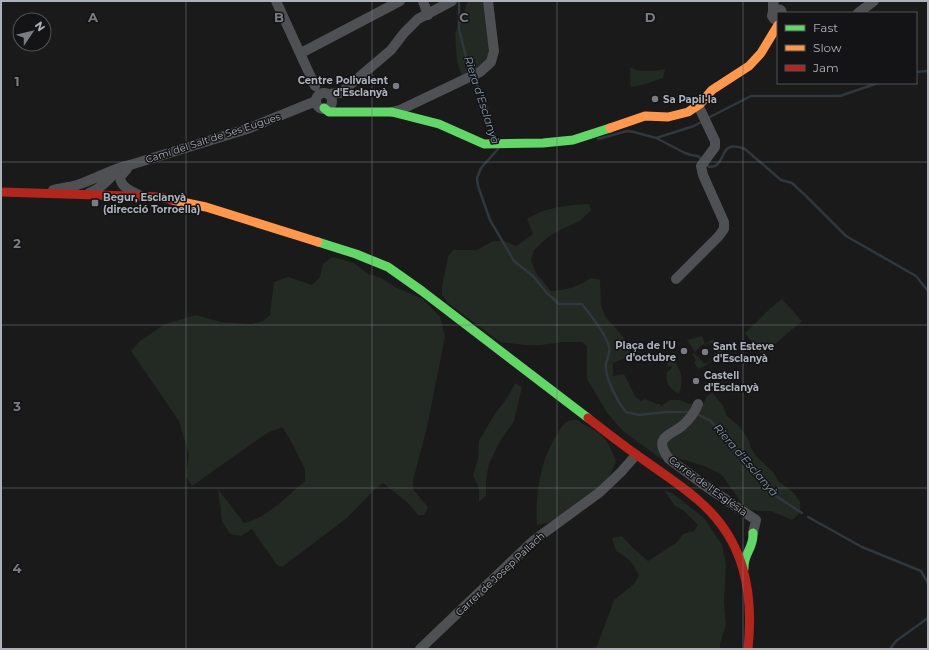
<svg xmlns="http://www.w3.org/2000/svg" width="929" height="650" font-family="Montserrat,sans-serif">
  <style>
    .green { fill: #232923 }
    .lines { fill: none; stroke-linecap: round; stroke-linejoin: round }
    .stream { stroke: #30373d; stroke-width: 2.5 }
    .street { stroke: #4f5053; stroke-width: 10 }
    .fast { stroke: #63d668; stroke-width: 9 }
    .slow { stroke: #ff974d; stroke-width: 9 }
    .jam { stroke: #b3261e; stroke-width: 9 }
    .grid { fill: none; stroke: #7a7c81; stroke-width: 1; stroke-opacity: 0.55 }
    .poi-dot { fill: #7a7c81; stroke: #141416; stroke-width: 1.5 }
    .labels { text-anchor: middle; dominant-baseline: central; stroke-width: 3; stroke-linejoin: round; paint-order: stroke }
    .poi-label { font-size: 10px; font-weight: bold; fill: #adb1b9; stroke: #141416; text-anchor: start }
    .street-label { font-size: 10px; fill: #adb1b9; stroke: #141416 }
    .water-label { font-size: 11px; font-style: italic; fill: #879eb1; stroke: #141416 }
    .grid-label { font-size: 13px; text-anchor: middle; font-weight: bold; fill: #7a7c81; stroke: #141416; stroke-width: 3; stroke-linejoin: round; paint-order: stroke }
  </style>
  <rect width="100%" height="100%" fill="#1a1a1a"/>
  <path class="green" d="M468,1h16c2,14 11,54 0,64 -5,5 -16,8 -22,11l-5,-15 -2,-28z
    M630,67c9,6 25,4 35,2l-2,9 -21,7 -11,2c-2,-7 0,-13 -1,-20z
    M589,204l2,6 -11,11 -18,8 -14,8 -14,13 -3,10 5,13 15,18c17,-1 26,-4 40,-13l9,2 1,26 4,10 19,22 8,17 -19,8v13l11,-2 11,22 6,5 4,-2 12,5h3l1,2 9,-6h10l13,5 10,-1 4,-8 6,-3 10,13 4,10 12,10 9,13 3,9 5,8 18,17 4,8 16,12 6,9v11l-8,7 -21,-9h-11l-14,-2 -25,-35 -17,-8 -27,-8 -5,1 -4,-2 -7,2 -38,-28 -15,-17 -21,-35v-33l-5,-4h-20l-21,3h-16l-25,-3 -52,-39 -6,-8v-9l6,-29 5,-7h24l16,-9h11l12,5 17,-12 -6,-15c18,-12 41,-14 62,-15z
    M333,257l21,6 14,11 13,4 14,9 28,12 17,18 5,20 -18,90 -14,54v8l15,18 -4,8h-6l-10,-12 -25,-20 -8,6 -28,29 -65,49 -5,-2 -25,-36 -11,7 -11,-2 -8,-13 -4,-32 26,34c23,-5 43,-27 61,-42v-12l-15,-30 -8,-12 -15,6 -75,53 -6,-10 3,-21 -10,-34 -48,-70 9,-10 25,-17 31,-9 25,7 30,2 12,-3 7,-6 4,-33 14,-5 24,8 8,-8 3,-13z
    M782,299l20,22 -40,34 -17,-22c12,-11 23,-24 37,-34z
    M702,336l3,8 8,-5 11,13 -21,15 -5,2 -4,-7 2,-2 -4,-6 2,-1 11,11 8,-5 1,-5 5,-3 -8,-9 -6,3 -2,-1 -8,8 -8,-12z
    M669,357l3,1c10,14 12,19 7,36 -10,-6 -14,-11 -12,-22l5,-4 -1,-2 -3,1 -1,-2z
    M515,383l7,4 -8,34 -15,22 -10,21 -3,15v17l-7,6v-14l-6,-13 5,-16 1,-18 15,-26 13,-17z
    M577,420c7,6 18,9 25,16 7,7 11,17 14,26l-7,15 -15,16 -44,29 -13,3c-2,-31 3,-65 21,-92 2,-3 4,-8 7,-10 3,-3 8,-3 12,-3z
    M664,490l8,3 32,25 18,27 4,19 -2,38 2,23 -6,18v6h-127l4,-3 17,-46 21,-17 4,-8c-5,-11 -12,-18 -23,-24l-4,-13 10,-2 11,12 15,13 28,-18 7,-9 11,-3 4,-6 -14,-14 -9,-5z"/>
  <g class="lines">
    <path class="stream" d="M459,1v28l8,32 5,12
      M916,72l12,-1
      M474,77l13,32 9,30
      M708,118l43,-22h89l38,-13
      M656,138l38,-12 9,-5
      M598,139l29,-8 7,1 22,6 29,15 6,2 7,1 4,4
      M498,149l-17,19 -4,10 1,8 12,34 24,41 19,15 13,16 13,12h23c9,12 23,28 27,42 2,6 -2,12 -3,18 -2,12 12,39 20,48l13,3 27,-3h24
      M706,164l3,3c1,0 5,-1 6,-1 11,-5 5,-27 30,-17l36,31 11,3 13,12 41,41 70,40 12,15
      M697,414l14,7 47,57 15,16 29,19
      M808,517l54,30 59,24 7,12
      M890,649l6,-8 32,-23"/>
    <path class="street" d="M276,1l39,85
      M423,1l5,14
      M773,13v-10l1,-2
      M858,13l16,-12
      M778,19h-4l-2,-3 1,-5 4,-2 4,1 1,3
      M301,53l99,-52
      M316 101a8 8 0 1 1 16 0a8 8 0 1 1-16 0Z
      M328,94l12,-1 4,-3 47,-40 13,-17 14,-14 34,-18
      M392,112l8,-2 80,-38 11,-10 3,-11 -6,-50
      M127,169l-7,8c1,10 10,14 19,18
      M53,190c8,-2 17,-3 24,-5 19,-6 34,-16 53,-20l117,-36 69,-28
      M89,193c15,-5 18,-15 30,-22
      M676,279l42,-42 6,-8v-7l-21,-47 -2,-9 14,-19v-6l-17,-36
      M698,404c-3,8 -9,16 -16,22 -14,11 -29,11 -13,33l38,28 49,33 -3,13
      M420,649l113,-108 67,-49 21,-20 15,-17"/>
    <path class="fast" d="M324,108l5,4h63l47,12 45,20 59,-1 30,-3 37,-12
      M318,242l38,12 32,13 34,24 166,127
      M744,569c-1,-16 10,-20 9,-36"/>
    <path class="slow" d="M610,128l35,-12 23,1 20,-5 12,-8 12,-14 37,-24 12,-13 17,-28
      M172,200l34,7 112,35"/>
    <path class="jam" d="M1,192l160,5 11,3
      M588,418c18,14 37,29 56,42 18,13 37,25 54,40 46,39 56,91 50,149"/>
  </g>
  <path class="grid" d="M186,1v648M372,1v648M557,1v648M743,1v648M1,162h927M1,325h927M1,488h927"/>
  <g class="poi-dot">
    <circle cx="396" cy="86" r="4"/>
    <circle cx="655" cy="99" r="4"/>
    <rect x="91" y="199" width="8" height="8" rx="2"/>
    <circle cx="684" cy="351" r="4"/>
    <circle cx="705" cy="352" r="4"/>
    <circle cx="696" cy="381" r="4"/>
  </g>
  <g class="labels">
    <g class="poi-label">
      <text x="388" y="80" text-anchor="end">Centre Polivalent<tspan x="388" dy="12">d'Esclanyà</tspan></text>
      <text x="663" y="99">Sa Papil·la</text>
      <text x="103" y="197">Begur, Esclanyà<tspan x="103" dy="12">(direcció Torroella)</tspan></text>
      <text x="676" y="345" text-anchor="end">Plaça de l'U<tspan x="676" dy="12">d'octubre</tspan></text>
      <text x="713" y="346">Sant Esteve<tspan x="713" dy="12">d'Esclanyà</tspan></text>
      <text x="704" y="375">Castell<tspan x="704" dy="12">d'Esclanyà</tspan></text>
    </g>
    <g class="street-label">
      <text transform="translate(213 138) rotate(-18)">Camí del Salt de Ses Eugues</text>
      <text transform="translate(708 486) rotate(36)">Carrer de l'Església</text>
      <text transform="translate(500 574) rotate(-43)">Carrer de Josep Pallach</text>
    </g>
    <g class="water-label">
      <text transform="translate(482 100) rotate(72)">Riera d'Esclanyà</text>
      <text transform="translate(746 460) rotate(49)">Riera d'Esclanyà</text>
    </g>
  </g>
  <g class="grid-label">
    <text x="93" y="22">A</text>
    <text x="279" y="22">B</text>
    <text x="464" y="22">C</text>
    <text x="650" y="22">D</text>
    <text x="17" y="86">1</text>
    <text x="17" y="248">2</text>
    <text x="17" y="411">3</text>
    <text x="17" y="573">4</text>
  </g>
  <rect width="929" height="650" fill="none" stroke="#adb1b9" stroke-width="4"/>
  <rect x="777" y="12" width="140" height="72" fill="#141416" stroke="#515357"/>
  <rect x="785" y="25" width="20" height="6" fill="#63d668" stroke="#515357"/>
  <text x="813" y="32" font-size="12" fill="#adb1b9">Fast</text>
  <rect x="785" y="45" width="20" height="6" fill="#ff974d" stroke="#515357"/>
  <text x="813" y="52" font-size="12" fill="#adb1b9">Slow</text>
  <rect x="785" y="65" width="20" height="6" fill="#b3261e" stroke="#515357"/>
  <text x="813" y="72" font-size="12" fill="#adb1b9">Jam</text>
  <g transform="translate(32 32) rotate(55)"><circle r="19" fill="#141416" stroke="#515357"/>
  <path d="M0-3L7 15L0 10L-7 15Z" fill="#7a7c81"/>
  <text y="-6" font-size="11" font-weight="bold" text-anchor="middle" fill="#adb1b9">N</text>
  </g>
</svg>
